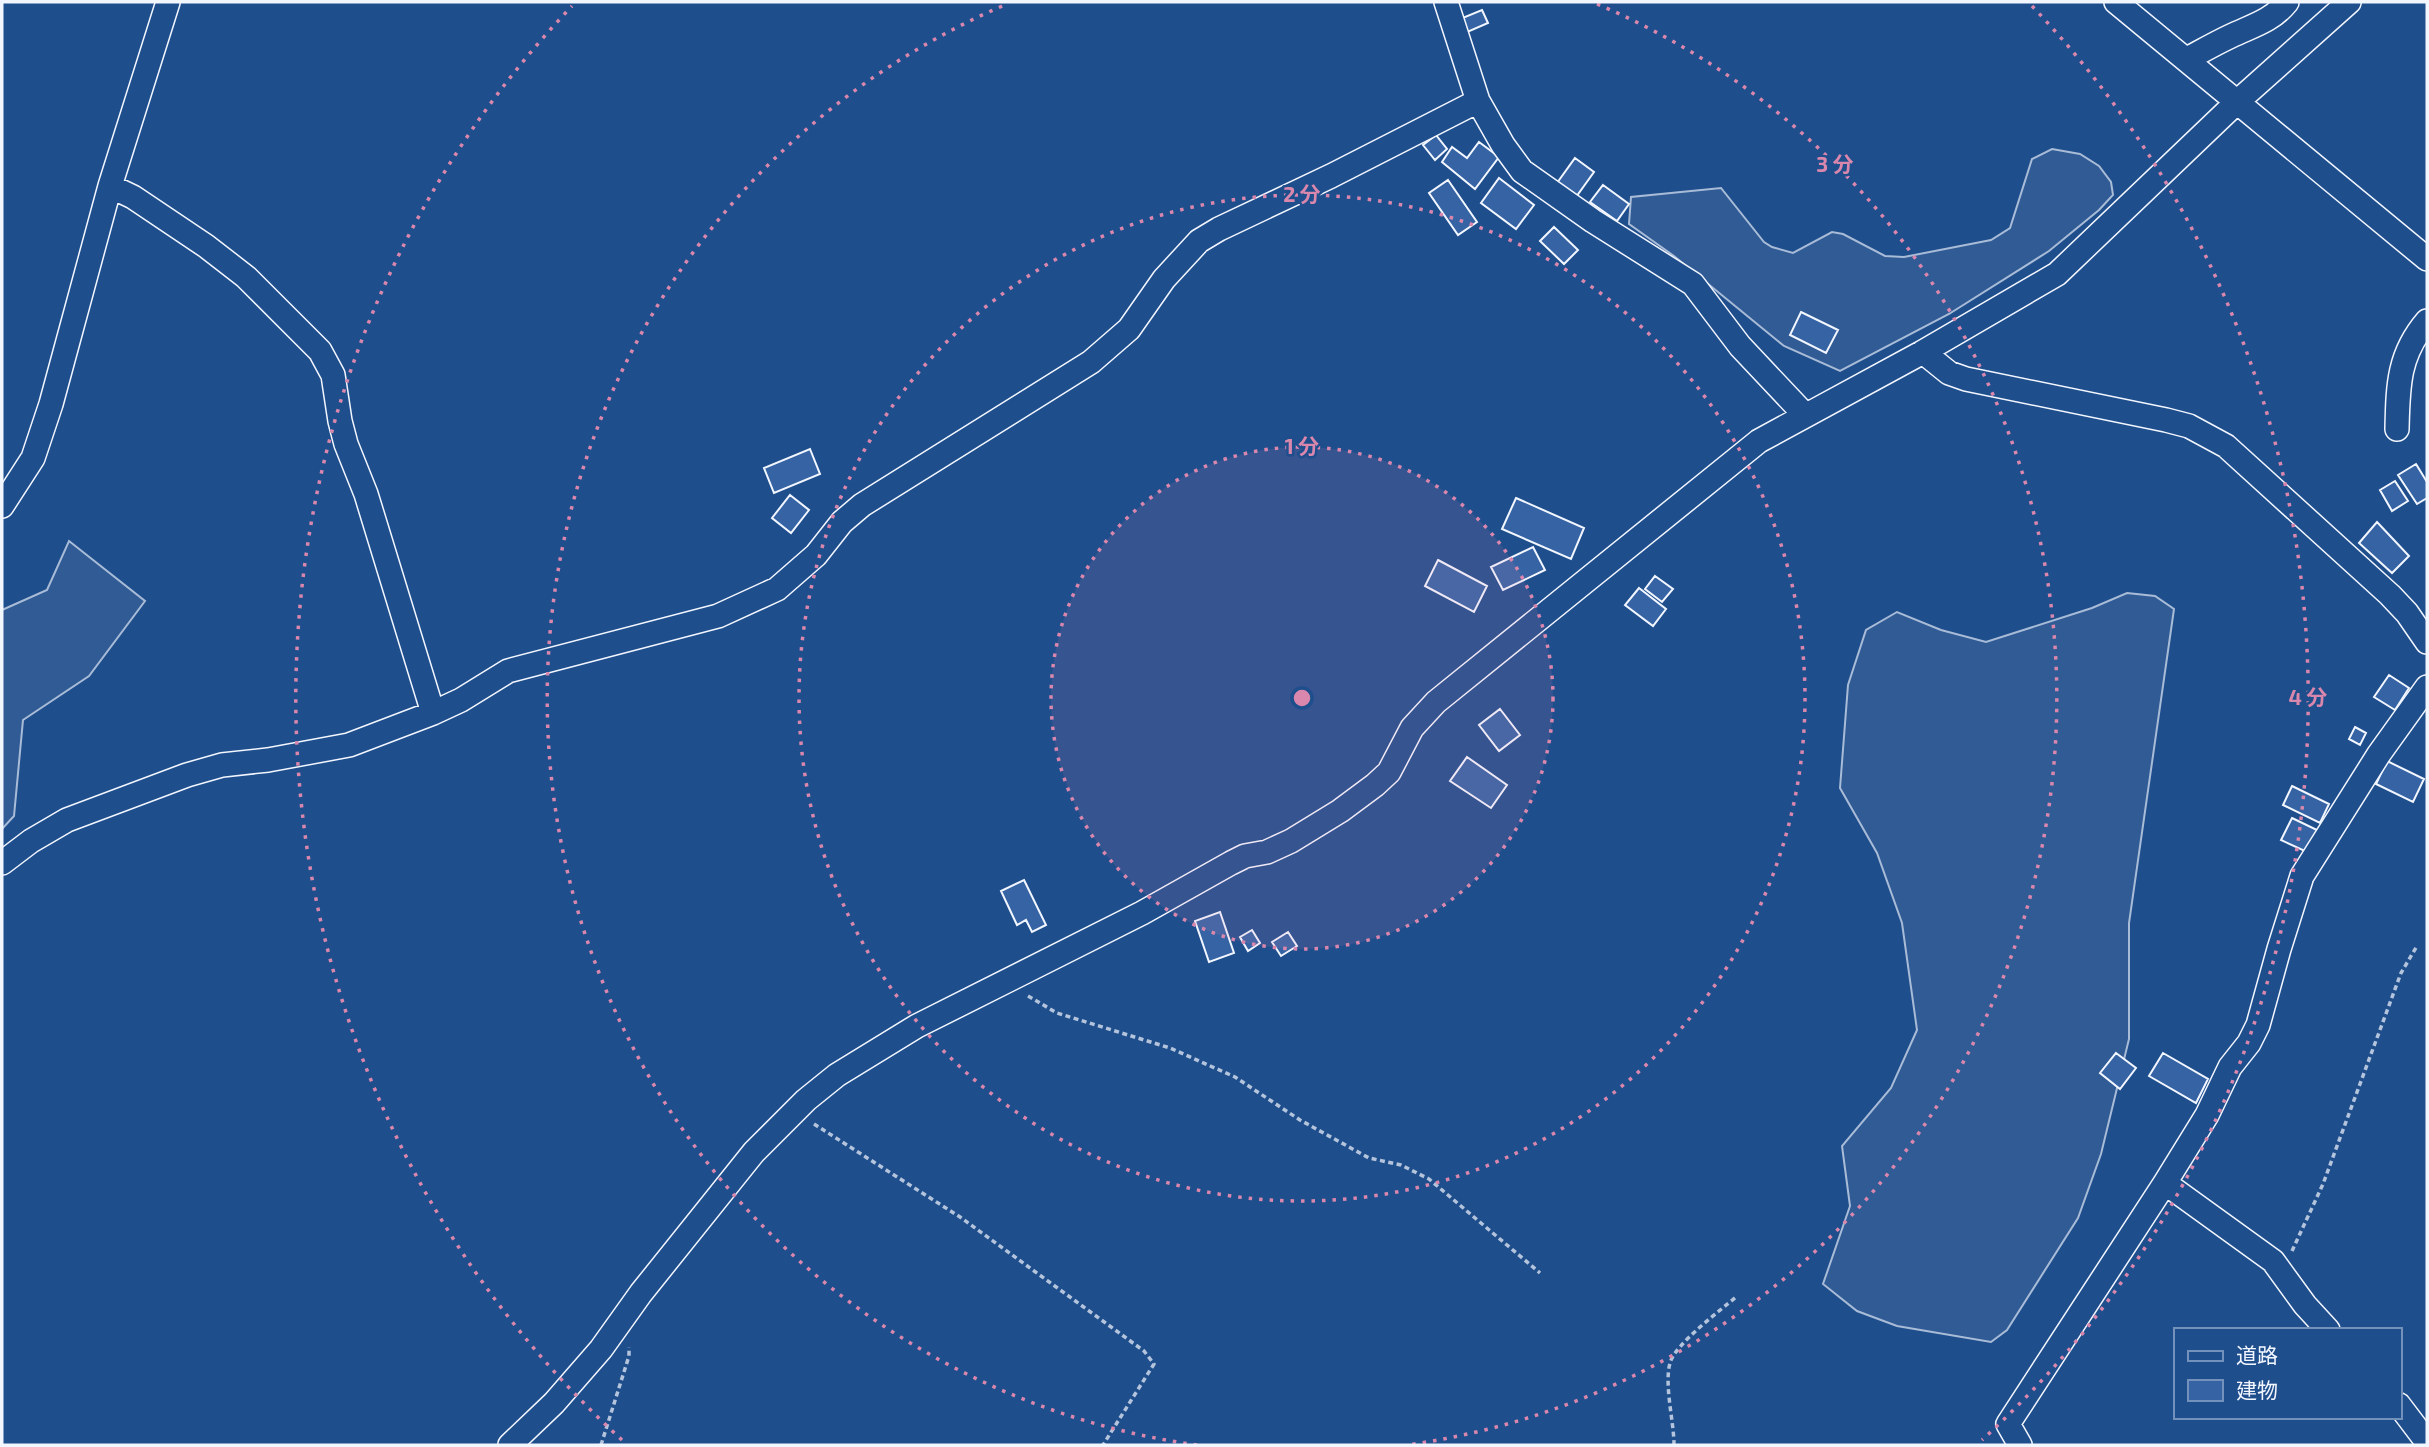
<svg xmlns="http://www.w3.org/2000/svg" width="2429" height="1447" font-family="'Exo 2','Noto Sans JP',sans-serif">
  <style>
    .built { fill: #305b95; stroke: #a8bbd7; stroke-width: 2 }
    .building { fill: #3563a3; stroke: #f2f6ff; stroke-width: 2 }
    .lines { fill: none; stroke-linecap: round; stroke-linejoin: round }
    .minor-casing { stroke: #f2f6ff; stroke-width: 26 }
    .path { stroke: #b3c4dc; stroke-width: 3.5; stroke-dasharray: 5 3.5; stroke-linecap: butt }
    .minor { stroke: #1f4e8c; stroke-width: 23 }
    .ring { fill: none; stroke: #da87ad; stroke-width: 3.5; stroke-dasharray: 3.5 7 }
    .centre { fill: #da87ad; stroke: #1f4e8c; stroke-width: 3.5 }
    .ring-label { font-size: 21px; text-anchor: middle; font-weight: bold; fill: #da87ad; stroke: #1f4e8c; stroke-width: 5; stroke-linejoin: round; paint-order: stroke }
  </style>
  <rect width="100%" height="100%" fill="#1f4e8c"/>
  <path class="built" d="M2052,149l28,5 19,12 12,16 2,13 -14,15 -50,41 -100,63 -109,57 -56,-25 -110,-90 -45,-32 2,-27 90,-9 43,54 8,5 21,6 39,-21 11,2 42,22 19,1 87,-17 19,-12 22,-69z
    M69,541l76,60 -56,75 -66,44 -9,96 -12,13v-219l45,-20z
    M2127,593l28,3 19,13 -45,314v116l-28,115 -23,64 -71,112 -16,12 -94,-16 -40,-15 -34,-27 27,-78 -8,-60 49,-58 26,-58 -15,-107 -25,-70 -37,-65 8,-103 18,-55 31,-18 44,18 45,12 106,-34z"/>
  <path class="building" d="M1482,10l6,13 -23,10 -5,-14z
    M1436,135l11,14 -12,11 -12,-15z
    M1479,142l20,15 -24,32 -33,-27 10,-15 15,11z
    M1575,158l19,14 -18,25 -19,-14z
    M1499,178l35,27 -18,24 -35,-26z
    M1448,180l29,42 -19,13 -29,-42z
    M1603,185l26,19 -12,17 -27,-19z
    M1554,227l24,23 -14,14 -24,-23z
    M1801,312l37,18 -12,23 -36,-18z
    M810,449l10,25 -46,19 -10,-25z
    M2416,464l11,18v16l-10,6 -19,-29z
    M2395,481l13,20 -16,10 -12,-21z
    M790,495l19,15 -18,23 -19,-15z
    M1516,498l68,30 -13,31 -69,-30z
    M2377,522l32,34 -17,17 -33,-30z
    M1533,547l12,23 -42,20 -12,-23z
    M1438,560l49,26 -13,26 -49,-26z
    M1655,576l18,13 -11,13 -17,-13z
    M1639,588l27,21 -13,17 -28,-21z
    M2389,675l20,13 -14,22 -21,-13z
    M1500,709l20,26 -21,16 -20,-26z
    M2355,727l11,6 -6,12 -11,-6z
    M1467,757l40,28 -16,23 -41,-27z
    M2387,761l37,18 -11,23 -37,-18z
    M2292,786l37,18 -9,19 -37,-18z
    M2292,818l25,12 -10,22 -26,-12z
    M1024,880l22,45 -14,7 -6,-12 -9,5 -16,-34z
    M1220,912l14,41 -25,9 -14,-41z
    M1252,930l8,13 -12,8 -8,-14z
    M1288,932l9,14 -16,10 -9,-14z
    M2116,1053l20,15 -16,21 -20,-16z
    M2163,1053l45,26 -12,24 -47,-27z"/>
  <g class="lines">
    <defs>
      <path id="minor" d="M1446,2l32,99 25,44 19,26 71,50 100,63 47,62 64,68
        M2116,2l311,257
        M2187,59c15,-8 29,-16 44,-23 21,-10 41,-15 56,-34
        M110,186l23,11 73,49 40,31 74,74 13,24 7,46 6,23 20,50 67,219
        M1923,352l26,21 17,6 200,41 23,6 37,20 164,149 17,18 20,29
        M2397,429c1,-43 1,-74 30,-108
        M2,506l31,-48 18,-54 59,-218 58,-184
        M2,863l29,-22 36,-21 120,-45 35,-10 46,-5 81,-15 84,-32 28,-13 47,-29 210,-55 59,-27 39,-34 26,-33 20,-17 229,-143 38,-33 35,-50 35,-38 20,-12 112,-53 147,-75
        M2328,1330l-23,-25 -32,-44 -108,-78 42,-68 23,-48 19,-24 9,-18 21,-76 23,-73 77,-122 48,-67
        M2399,1405l28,37
        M510,1445l44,-42 47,-54 40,-56 113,-141 52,-52 31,-25 80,-49 225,-113 89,-50 14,-7 22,-4 24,-11 49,-30 35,-26 14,-13 23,-44 24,-26 323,-261 164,-89 134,-78 180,-172 112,-100
        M2020,1445l-12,-21 157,-241"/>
    </defs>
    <use href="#minor" class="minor-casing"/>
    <path class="path" d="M1028,996l29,17 113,35 65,29 65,43 69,38 32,7 28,14 111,94
      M814,1124l146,93 184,134 10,13 -51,81
      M2292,1251l31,-67 78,-211 16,-27
      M601,1445l28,-89v-9
      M1674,1445c0,-23 -10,-60 -4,-82 5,-19 51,-53 66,-66"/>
    <use href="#minor" class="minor"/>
  </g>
  <circle cx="1302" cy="698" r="251" fill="#da87ad" fill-opacity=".12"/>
  <g class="ring">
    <circle cx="1302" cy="698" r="251"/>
    <circle cx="1302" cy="698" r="503"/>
    <path d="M1197 1445A754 754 0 0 1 1007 4M1597 4A754 754 0 0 1 1407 1445"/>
    <path d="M622 1440A1006 1006 0 0 1 572 6M2032 6A1006 1006 0 0 1 1982 1440"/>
  </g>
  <circle cx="1302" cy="698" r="10" class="centre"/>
  <g class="ring-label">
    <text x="1835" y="172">3 分</text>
    <text x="1302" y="202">2 分</text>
    <text x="1302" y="454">1 分</text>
    <text x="2308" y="705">4 分</text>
  </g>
  <rect width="2429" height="1447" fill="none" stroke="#f2f6ff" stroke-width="7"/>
  <rect x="2174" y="1328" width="228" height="91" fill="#1f4e8c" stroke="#7391ba" stroke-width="2"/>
  <rect x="2188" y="1351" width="35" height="10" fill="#1f4e8c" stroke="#7391ba" stroke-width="2"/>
  <text x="2236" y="1363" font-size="21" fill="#f2f6ff">道路</text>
  <rect x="2188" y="1380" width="35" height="21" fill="#3563a3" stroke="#7391ba" stroke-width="2"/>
  <text x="2236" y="1398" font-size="21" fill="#f2f6ff">建物</text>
</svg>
